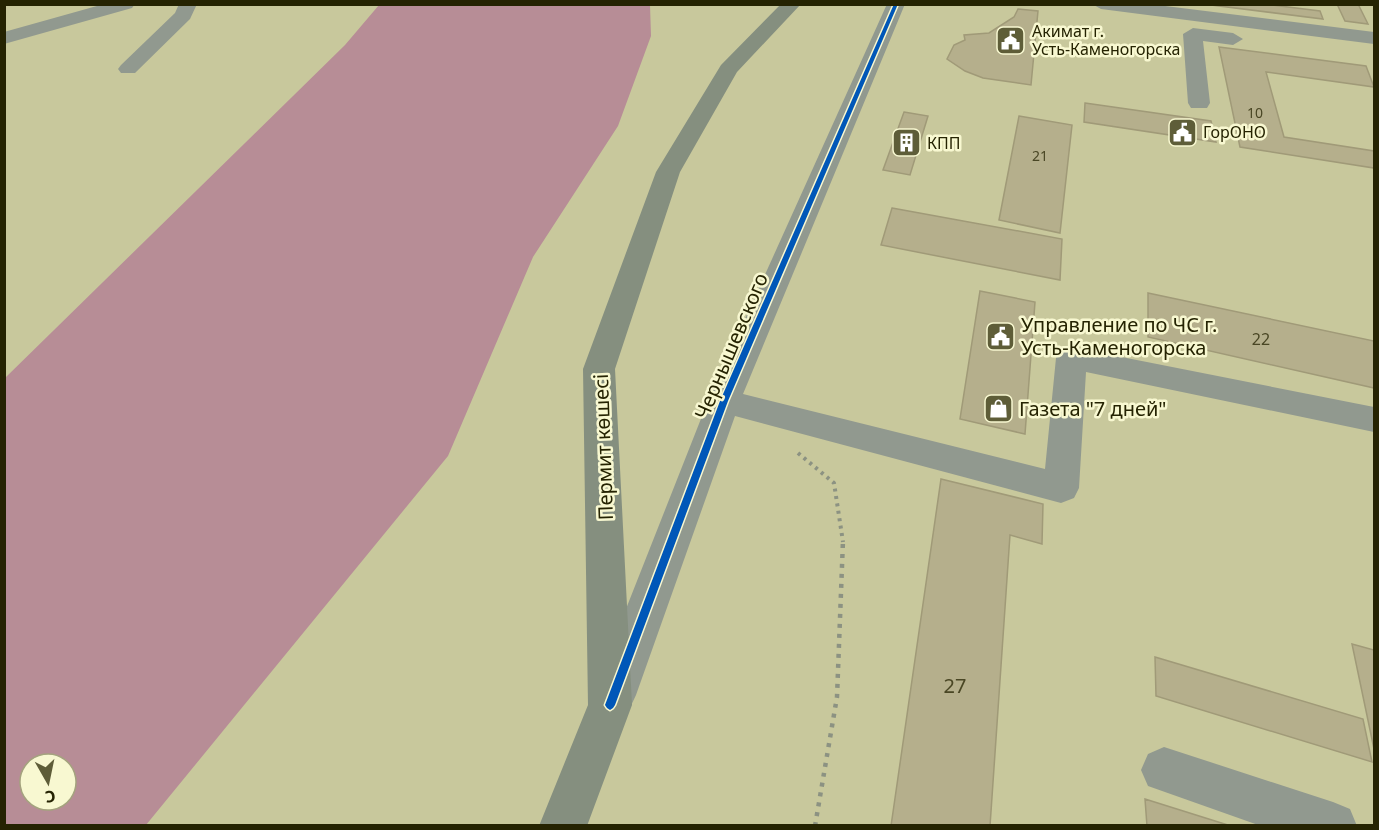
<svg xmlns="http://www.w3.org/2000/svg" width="1379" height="830" font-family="'Noto Sans',sans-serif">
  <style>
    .water { fill: #b78d96; fill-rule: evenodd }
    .building { fill: #b5af8c; stroke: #a09a78; stroke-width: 1.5 }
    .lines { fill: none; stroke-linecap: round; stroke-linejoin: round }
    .path-far1 { stroke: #8c9282; stroke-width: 4; stroke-dasharray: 3 4.5; stroke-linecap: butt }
    .path { stroke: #8c9282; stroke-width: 4.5; stroke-dasharray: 4 6; stroke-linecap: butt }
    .minor { fill: #91998f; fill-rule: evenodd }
    .major { fill: #858f7f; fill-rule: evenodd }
    .cycleway-casing { stroke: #f8f8d1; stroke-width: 3 }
    .cycleway { fill: #0057b8; fill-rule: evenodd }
    .labels { text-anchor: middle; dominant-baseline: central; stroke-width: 5; stroke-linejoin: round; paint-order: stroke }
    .far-number-label { font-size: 14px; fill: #494624 }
    .far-poi-label { font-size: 16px; fill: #252302; stroke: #f8f8d1; text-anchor: start }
    .number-label { font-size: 16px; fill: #494624 }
    .poi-label { font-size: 20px; fill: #252302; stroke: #f8f8d1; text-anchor: start }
    .street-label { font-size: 20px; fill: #252302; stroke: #f8f8d1 }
    .near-number-label { font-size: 20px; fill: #494624 }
  </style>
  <rect width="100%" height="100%" fill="#c8c89c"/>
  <path class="water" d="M379,5h271l1,31 -33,90 -85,131 -85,199 -302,369h-141v-447l340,-333zM30,764h36v36h-36z"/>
  <path class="building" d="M1264,4l56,7 3,8 -120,-15z
    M1337,4h21l10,20 -23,-3z
    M1018,9l20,2 -7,74 -48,-7 -18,-7 -18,-12 7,-14 11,-5 -1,-5 25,-2 25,-16z
    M1219,47l147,19 8,21 -108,-15 18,65 90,14v17l-134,-21z
    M1085,103l126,18 5,21 -132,-20z
    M904,112l24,4 -18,59 -27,-5z
    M1019,116l53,9 -12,108 -61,-13z
    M892,208l170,31 -2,41 -179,-35z
    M980,291l55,11 -10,132 -65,-15z
    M1148,293l226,48v47l-226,-51z
    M941,479l102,25 -1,40 -32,-9 -20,291h-99z
    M1352,644l22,6v99z
    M1155,657l208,62 9,43 -216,-66z
    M1145,799l86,27h-84z"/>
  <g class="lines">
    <path class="path-far1" d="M798,453l36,30 9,59"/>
    <path class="path" d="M815,826l22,-129 6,-157"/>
    <path class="minor" d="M104,4h31l-3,4 -128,36v-12z
      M179,4h18l-7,15 -55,54h-14l-3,-4 3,-4 54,-52z
      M887,4h18l-162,390 302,75 11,-111 4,-8 11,-3 303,60v25l-288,-60 -7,116 -5,10 -13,5 -326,-87 -99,279 -7,15 -15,6 -15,-6 -7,-15 116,-294z
      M1092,4h57l225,28v12l-273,-35z
      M1193,28l40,5 10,6 -10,6 -30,-4 7,62 -3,5h-16l-3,-5 -5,-69z
      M1164,747l169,55 17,7 7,17h-96l-113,-40 -7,-16 7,-16z"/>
    <path class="major" d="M781,4h20l-64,68 -57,100 -65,197 17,336 -45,121h-48l49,-121 -5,-336 73,-197 65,-107z"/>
    <defs>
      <path id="cycleway" d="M894,4h4l-170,397 -113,304 -2,3 -3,2 -3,-2 -2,-3 115,-304z"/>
    </defs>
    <use href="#cycleway" class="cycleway-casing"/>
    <use href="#cycleway" class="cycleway"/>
  </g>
  <defs>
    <symbol id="civic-square" viewBox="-11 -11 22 22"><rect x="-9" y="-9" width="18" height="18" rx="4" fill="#5e5d38" stroke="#f8f8d1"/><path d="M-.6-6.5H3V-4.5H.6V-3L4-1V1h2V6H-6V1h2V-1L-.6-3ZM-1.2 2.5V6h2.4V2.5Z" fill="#fff"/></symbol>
    <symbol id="building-square" viewBox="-11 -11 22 22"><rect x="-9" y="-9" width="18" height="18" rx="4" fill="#5e5d38" stroke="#f8f8d1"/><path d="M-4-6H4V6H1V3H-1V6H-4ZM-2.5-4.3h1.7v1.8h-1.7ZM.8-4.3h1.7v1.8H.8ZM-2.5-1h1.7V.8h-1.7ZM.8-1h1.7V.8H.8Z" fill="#fff"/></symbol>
    <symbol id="shop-square" viewBox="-11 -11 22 22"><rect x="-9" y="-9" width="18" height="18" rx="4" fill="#5e5d38" stroke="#f8f8d1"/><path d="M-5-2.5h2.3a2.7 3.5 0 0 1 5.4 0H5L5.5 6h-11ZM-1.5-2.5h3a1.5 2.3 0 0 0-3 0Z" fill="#fff"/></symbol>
  </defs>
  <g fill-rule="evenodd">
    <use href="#civic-square" x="994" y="24" width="33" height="33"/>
    <use href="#civic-square" x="1166" y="116" width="33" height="33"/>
    <use href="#building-square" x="890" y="126" width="33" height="33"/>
    <use href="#civic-square" x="984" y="320" width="33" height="33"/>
    <use href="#shop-square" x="982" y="392" width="33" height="33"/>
  </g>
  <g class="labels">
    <g class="far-number-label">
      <text x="1255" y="112">10</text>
      <text x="1040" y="155">21</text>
    </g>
    <g class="far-poi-label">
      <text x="1032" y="31">Акимат г.<tspan x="1032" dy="18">Усть-Каменогорска</tspan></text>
      <text x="1203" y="132">ГорОНО</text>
      <text x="927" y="143">КПП</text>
    </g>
    <g class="number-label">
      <text x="1261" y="339">22</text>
    </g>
    <g class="poi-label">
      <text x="1021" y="324">Управление по ЧС г.<tspan x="1021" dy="23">Усть-Каменогорска</tspan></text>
      <text x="1019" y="408">Газета "7 дней"</text>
    </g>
    <g class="street-label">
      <text transform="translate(731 346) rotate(-67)">Чернышевского</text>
      <text transform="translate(603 447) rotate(-92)">Пермит көшесі</text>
    </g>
    <g class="near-number-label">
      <text x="955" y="685">27</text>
    </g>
  </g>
  <rect width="1379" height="830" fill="none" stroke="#252302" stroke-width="12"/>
  <g transform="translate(48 782) rotate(171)"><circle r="28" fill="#f8f8d1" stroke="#a4a37e" stroke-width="1.5"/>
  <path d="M0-4.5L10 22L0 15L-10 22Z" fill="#5e5d38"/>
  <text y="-9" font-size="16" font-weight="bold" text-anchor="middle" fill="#252302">С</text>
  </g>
</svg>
